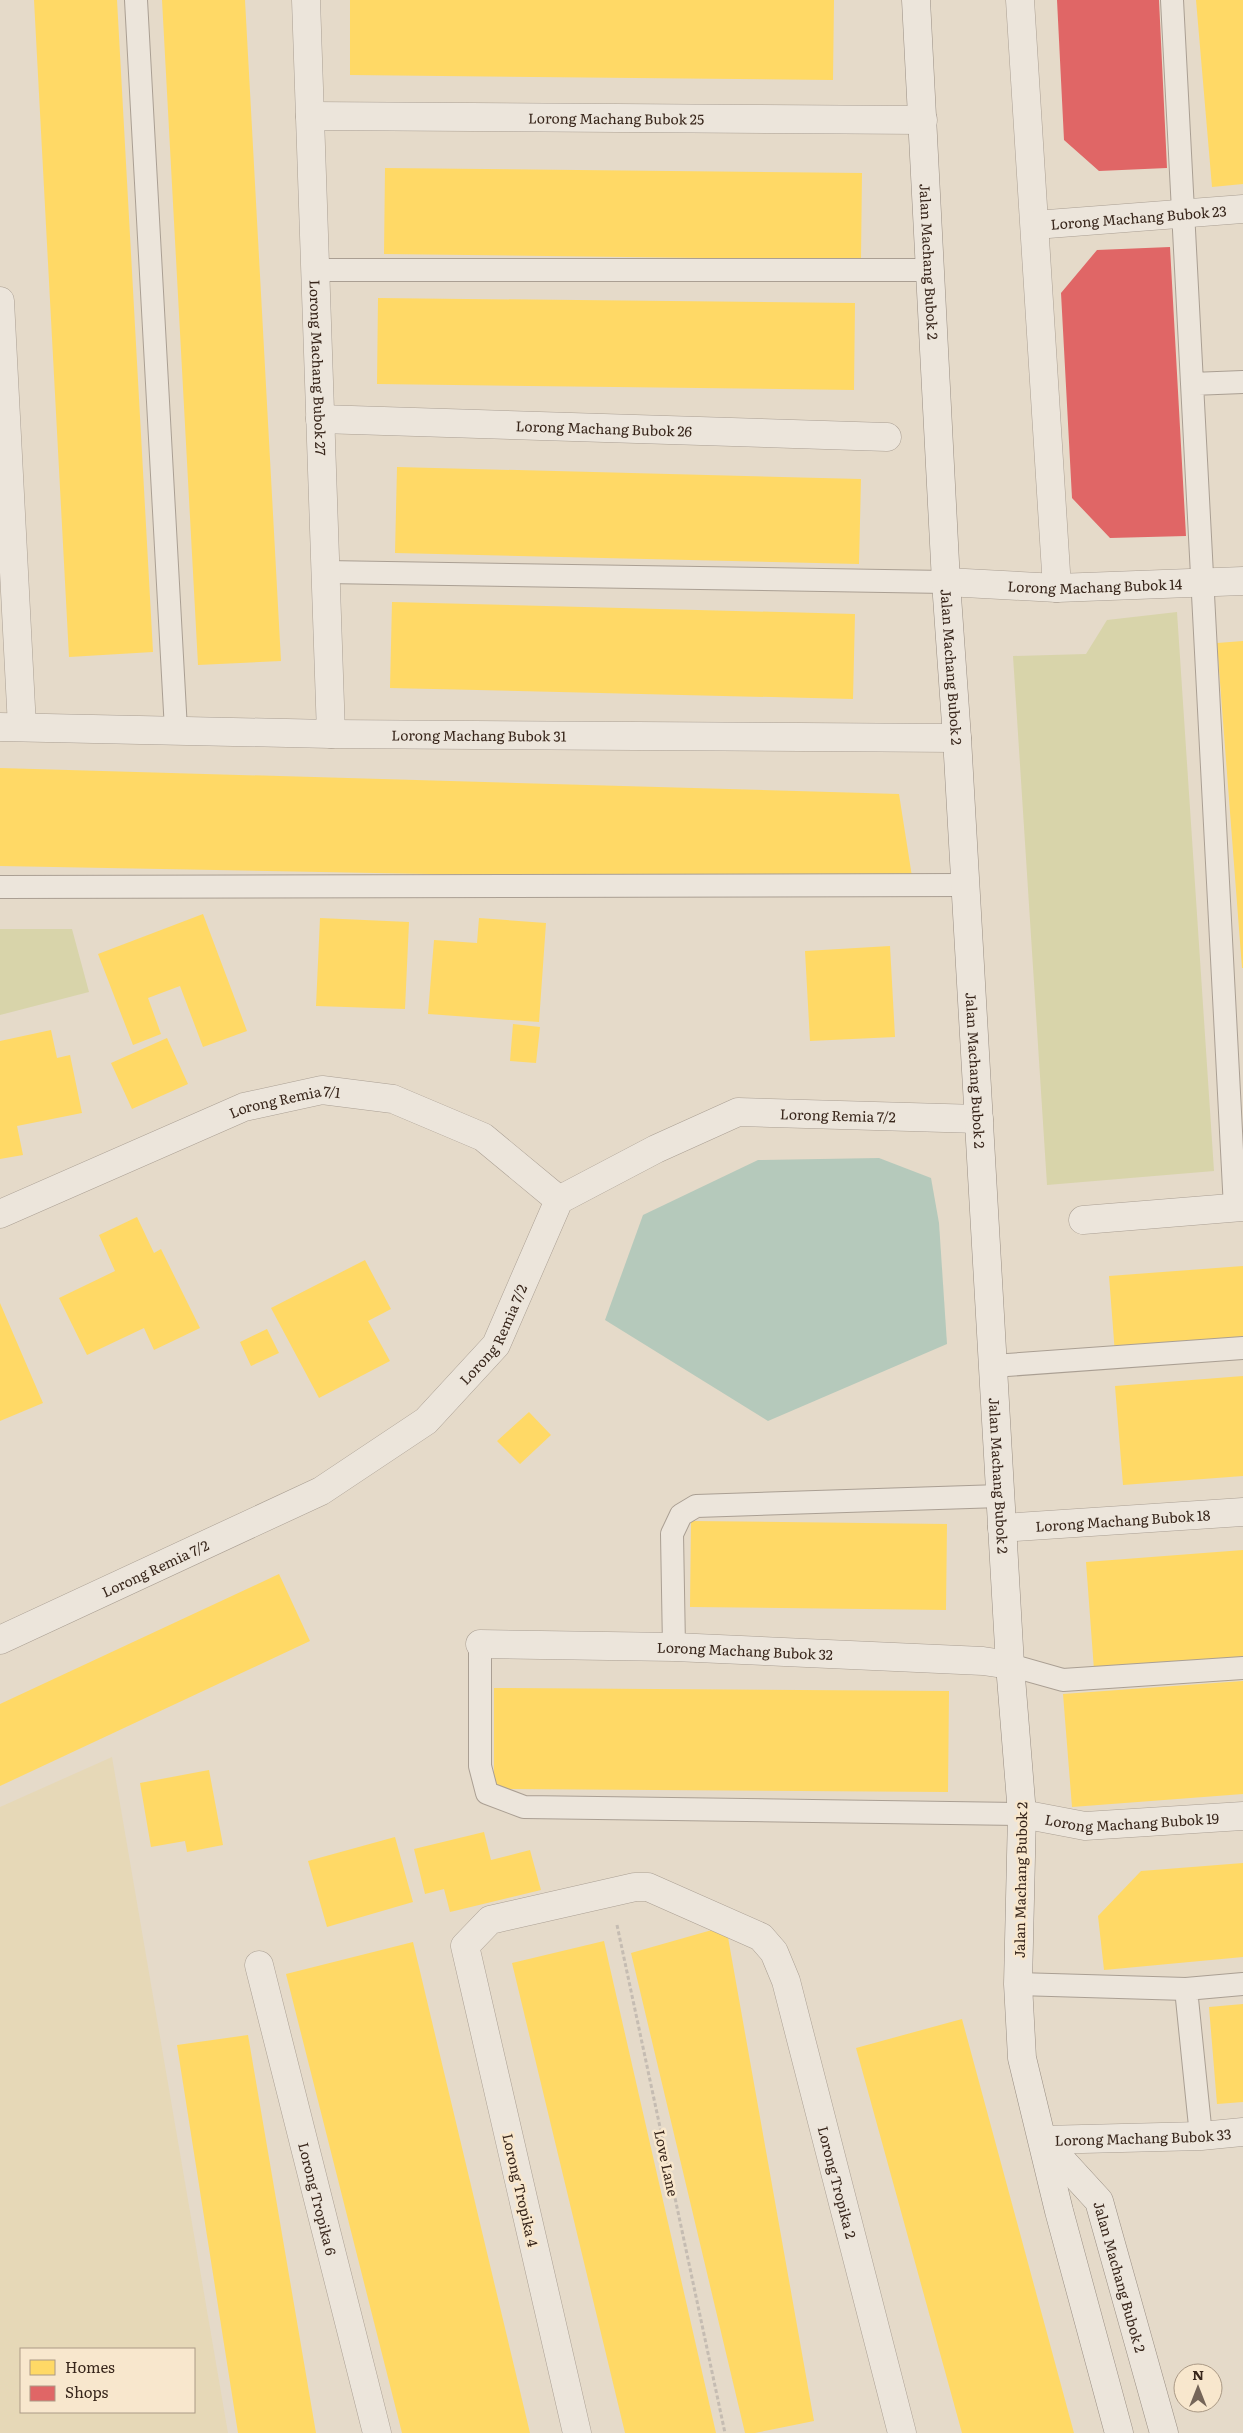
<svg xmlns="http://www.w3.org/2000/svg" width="1243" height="2433" font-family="Literata,serif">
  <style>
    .farmland { fill: #e6d8b7; fill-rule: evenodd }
    .green { fill: #d8d4aa }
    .water { fill: #b5c9bb }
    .homes { fill: #ffd966 }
    .shops { fill: #e06666 }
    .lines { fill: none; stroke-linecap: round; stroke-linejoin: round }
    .lane-casing { stroke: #aa9f93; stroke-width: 24 }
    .street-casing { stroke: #aa9f93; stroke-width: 29 }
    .secondary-casing { stroke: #998e83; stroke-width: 29 }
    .path { stroke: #c5bcb2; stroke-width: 3; stroke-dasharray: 4 2.5; stroke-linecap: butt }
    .lane { stroke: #ece5db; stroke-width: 22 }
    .street { stroke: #ece5db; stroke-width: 28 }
    .secondary { stroke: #ece5db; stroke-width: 28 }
    .labels { text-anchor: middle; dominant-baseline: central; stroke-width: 5; stroke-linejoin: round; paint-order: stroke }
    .street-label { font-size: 14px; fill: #38261b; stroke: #f8e7cd }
  </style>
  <rect width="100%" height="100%" fill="#e5dac9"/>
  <path class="farmland" d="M112,1757l116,676h-228v-626zM21,2349h173v63h-173z"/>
  <path class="green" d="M1177,612l37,559 -167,14 -34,-529 73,-2 21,-34z
    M0,929h72l17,63 -89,23z"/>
  <path class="water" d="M879,1158l52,20 8,45 8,121 -179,77 -163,-101 38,-105 115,-55z"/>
  <path class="homes" d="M34,0h83l36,652 -84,5z
    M162,0h83l36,661 -83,4z
    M350,0h484l-1,80 -483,-5z
    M1196,0h47v184l-31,3z
    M385,168l477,5 -1,87 -477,-6z
    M378,298l477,5 -1,87 -477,-6z
    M397,467l464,12 -2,85 -464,-11z
    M392,602l463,12 -2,85 -463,-11z
    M1243,641v327h-1l-25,-325z
    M0,768l899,26 14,89 -913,-17z
    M203,914l44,117 -44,16 -23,-61 -32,12 13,36 -28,11 -35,-91z
    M320,918l89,4 -4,87 -89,-3z
    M479,918l67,5 -7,99 -111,-8 6,-74 43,3z
    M890,946l5,91 -85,4 -5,-90z
    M513,1024l27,3 -4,36 -26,-2z
    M51,1030l6,28 13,-3 12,58 -65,13 6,29 -23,4v-118z
    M167,1038l21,46 -56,25 -21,-46z
    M137,1217l17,36 7,-4 39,79 -46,22 -10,-22 -57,27 -28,-57 56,-27 -16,-36z
    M365,1260l26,49 -23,12 22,40 -71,37 -48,-90z
    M1243,1266v78l-128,10 -6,-78z
    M0,1303l43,100 -43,18z
    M267,1329l12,24 -28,13 -11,-24z
    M1243,1376v100l-120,9 -8,-99z
    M529,1412l22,23 -31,29 -23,-23z
    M691,1521l256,3 -1,86 -256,-3z
    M1243,1550v109l-149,11 -8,-108z
    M279,1574l31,67 -310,145v-82z
    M1243,1681v113l-171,13 -9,-113z
    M494,1688l455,3 -1,101 -454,-3z
    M209,1770l14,75 -36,7 -2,-11 -34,6 -11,-64z
    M484,1832l7,28 39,-10 11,40 -91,22 -6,-23 -19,5 -11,-45z
    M395,1837l18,65 -86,25 -19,-66z
    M1243,1863v94l-139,13 -6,-54 43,-45z
    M726,1926l88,495 -59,12h-10l-114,-480z
    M604,1941l6,27 106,465h-91l-113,-470z
    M413,1942l117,491h-128l-116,-459z
    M1243,2004v98l-26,2 -8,-97z
    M962,2019l112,414h-112l-106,-385z
    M248,2035l68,398h-78l-61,-388z"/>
  <path class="shops" d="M1057,0h102l8,168 -68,3 -35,-31z
    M1170,247l16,289 -76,2 -38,-40 -11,-205 36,-43z"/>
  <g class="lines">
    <defs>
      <path id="lane" d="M136,0l40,730
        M1172,0l63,1208
        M315,270h616
        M1192,384l51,-2
        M326,572l620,10
        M0,887l966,-2
        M993,1366l250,-18
        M480,1644v122l7,27 37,14 498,7
        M674,1647l-2,-113 9,-19 15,-9 304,-10
        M1010,1665l53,15 180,-12
        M1018,1984l168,5 57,-5
        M1186,1989l15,147"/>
      <g id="street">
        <path id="s1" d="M306,0l25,734"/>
        <path d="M1020,0l37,588"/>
        <path id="s2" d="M310,116l613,4"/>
        <path id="s3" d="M1035,225l208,-16"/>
        <path d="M0,301l22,426"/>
        <path id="s4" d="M320,419l567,18"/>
        <path id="s5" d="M946,582l111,6 186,-7"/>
        <path id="s6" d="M0,727l331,7 626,4"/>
        <path id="s7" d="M0,1214l244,-107 78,-17 71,9 90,38 76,63"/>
        <path d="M1083,1220l160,-13"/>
        <path id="s8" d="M1002,1528l241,-16"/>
        <path id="s9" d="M0,1640l321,-149 105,-70 70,-76 63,-145 97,-51 82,-37 241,7"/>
        <path id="s10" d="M480,1644l194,3 309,14 27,4"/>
        <path id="s11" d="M1022,1814l63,12 158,-10"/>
        <path id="s12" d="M259,1965l118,468"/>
        <path id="s13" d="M1043,2140l158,-4 42,-4"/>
        <path id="s14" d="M577,2433l-112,-487 25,-26 145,-33h13l113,50 13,15 12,29 116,452"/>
      </g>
      <g id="secondary">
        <path id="s15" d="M916,0l30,582 11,156 53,927 12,149 -4,170 4,74 37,153 60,222"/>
        <path id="s16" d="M1044,2141l55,60 65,232"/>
      </g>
    </defs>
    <use href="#lane" class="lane-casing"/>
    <use href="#street" class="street-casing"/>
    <use href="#secondary" class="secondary-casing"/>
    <path class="path" d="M617,1925l108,508"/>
    <use href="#lane" class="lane"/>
    <use href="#street" class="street"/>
    <use href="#secondary" class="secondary"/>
  </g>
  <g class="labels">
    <g class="street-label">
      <text stroke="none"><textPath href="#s2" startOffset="306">Lorong Machang Bubok 25</textPath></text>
      <text stroke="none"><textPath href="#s3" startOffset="104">Lorong Machang Bubok 23</textPath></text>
      <text stroke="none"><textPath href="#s15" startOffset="262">Jalan Machang Bubok 2</textPath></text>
      <text stroke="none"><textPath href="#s1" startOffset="368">Lorong Machang Bubok 27</textPath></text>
      <text stroke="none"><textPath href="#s4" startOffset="284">Lorong Machang Bubok 26</textPath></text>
      <text stroke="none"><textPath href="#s5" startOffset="149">Lorong Machang Bubok 14</textPath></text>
      <text stroke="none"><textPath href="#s15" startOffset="668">Jalan Machang Bubok 2</textPath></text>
      <text stroke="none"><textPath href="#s6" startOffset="479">Lorong Machang Bubok 31</textPath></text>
      <text stroke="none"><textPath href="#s15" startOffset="1072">Jalan Machang Bubok 2</textPath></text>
      <text stroke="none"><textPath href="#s7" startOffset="308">Lorong Remia 7/1</textPath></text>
      <text stroke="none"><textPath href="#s9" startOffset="1041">Lorong Remia 7/2</textPath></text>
      <text stroke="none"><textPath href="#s9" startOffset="591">Lorong Remia 7/2</textPath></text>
      <text stroke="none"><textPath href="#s15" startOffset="1478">Jalan Machang Bubok 2</textPath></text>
      <text stroke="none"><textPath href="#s8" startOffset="121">Lorong Machang Bubok 18</textPath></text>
      <text stroke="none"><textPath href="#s9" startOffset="171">Lorong Remia 7/2</textPath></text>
      <text stroke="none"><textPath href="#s10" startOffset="265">Lorong Machang Bubok 32</textPath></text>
      <text stroke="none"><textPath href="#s11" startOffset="111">Lorong Machang Bubok 19</textPath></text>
      <text transform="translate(1020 1880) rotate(-89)">Jalan Machang Bubok 2</text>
      <text stroke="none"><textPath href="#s13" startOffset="100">Lorong Machang Bubok 33</textPath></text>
      <text transform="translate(667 2163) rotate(78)">Love Lane</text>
      <text stroke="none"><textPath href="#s14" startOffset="1080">Lorong Tropika 2</textPath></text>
      <text transform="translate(521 2190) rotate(77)">Lorong Tropika 4</text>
      <text stroke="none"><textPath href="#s12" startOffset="241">Lorong Tropika 6</textPath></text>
      <text stroke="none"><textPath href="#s16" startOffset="160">Jalan Machang Bubok 2</textPath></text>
    </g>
  </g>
  <rect x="20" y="2348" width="175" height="65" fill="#f8e7cd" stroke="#ab9a86"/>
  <rect x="30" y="2360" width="25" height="15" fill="#ffd966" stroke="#ab9a86"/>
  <text x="65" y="2373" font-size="15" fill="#38261b">Homes</text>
  <rect x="30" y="2386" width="25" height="15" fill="#e06666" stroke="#ab9a86"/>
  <text x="65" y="2398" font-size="15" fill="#38261b">Shops</text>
  <g transform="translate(1198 2388)"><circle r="24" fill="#f8e7cd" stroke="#ab9a86"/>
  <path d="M0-4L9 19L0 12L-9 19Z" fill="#756558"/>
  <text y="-8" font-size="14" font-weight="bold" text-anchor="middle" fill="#38261b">N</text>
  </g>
</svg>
